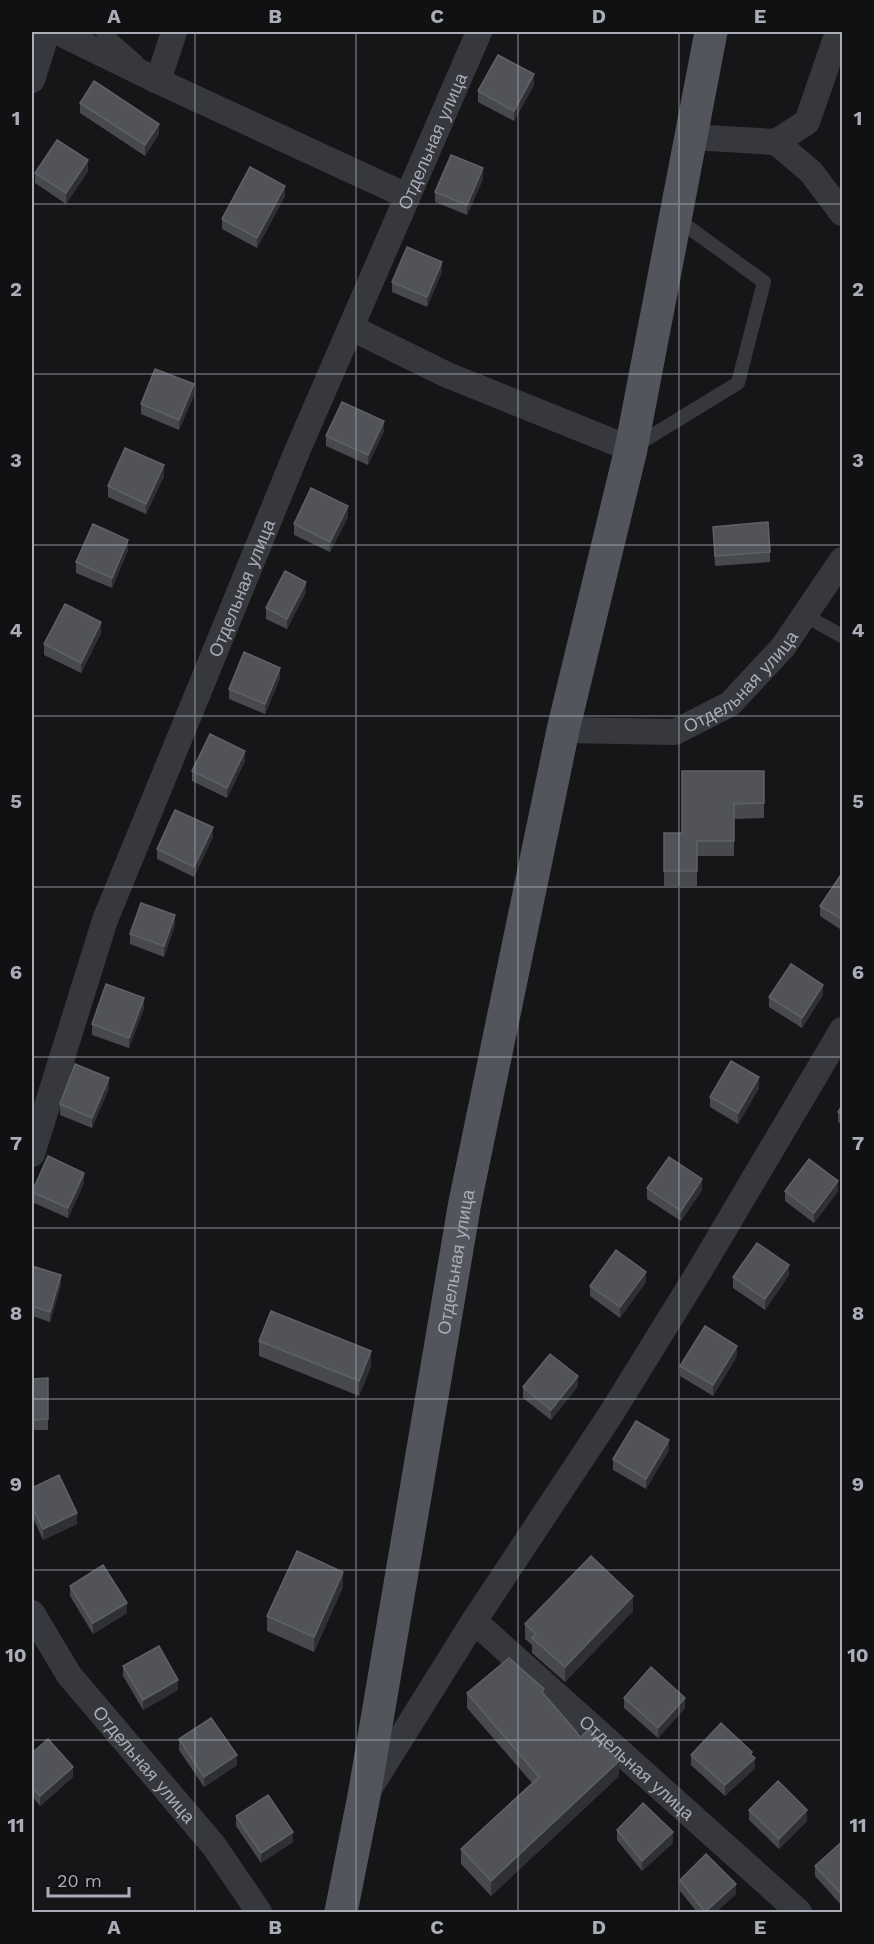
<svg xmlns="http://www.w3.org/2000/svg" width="874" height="1944" font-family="'Work Sans',sans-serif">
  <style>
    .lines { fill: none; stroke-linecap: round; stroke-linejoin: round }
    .lane { stroke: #37383d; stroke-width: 14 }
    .street { stroke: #37383d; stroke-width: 26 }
    .primary { stroke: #53555c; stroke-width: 33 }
    .wall { fill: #47494d }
    .shaded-wall { fill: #2f3033 }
    .building { fill: #525359; stroke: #5f6168; stroke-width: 1.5 }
    .grid { fill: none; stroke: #a8adb8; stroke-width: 1.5; stroke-opacity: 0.55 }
    .labels { text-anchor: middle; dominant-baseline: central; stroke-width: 4.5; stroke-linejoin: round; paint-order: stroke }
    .street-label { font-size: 18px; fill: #a8adb8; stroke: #111113 }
    .neatline { fill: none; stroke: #a8adb8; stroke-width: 2 }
    .grid-label { font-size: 20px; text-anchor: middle; font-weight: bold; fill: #a8adb8 }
  </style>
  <rect width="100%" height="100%" fill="#161618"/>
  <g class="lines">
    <path class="lane" d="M103,32l34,30
      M635,446l103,-63 26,-101 -87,-63
      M804,615l38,21"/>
    <g class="street">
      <path d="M58,32l100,49 249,115"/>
      <path d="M32,80l15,-48"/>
      <path d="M158,81l16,-49"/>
      <path d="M691,137l85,5 31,-20 31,-90"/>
      <path d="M776,142l35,30 31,41"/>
      <path d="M352,328l93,46 186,75"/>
      <path id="s1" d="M563,730l112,2 55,-28 53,-57 59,-87"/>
      <path id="s2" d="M32,1154l73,-234 193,-471 181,-417"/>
      <path id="s3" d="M32,1613l37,62 145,171 45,66"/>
      <path id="s4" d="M474,1621l325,291"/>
      <path d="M369,1789l105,-168 137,-207 89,-144 142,-240"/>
    </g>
    <path class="primary" id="s5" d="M341,1912l23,-116 101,-594 98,-472 68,-281 80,-417"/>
  </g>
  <path class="wall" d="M534,85l-20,36 -36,-19v-11z
    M80,103l79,31 -14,22 -65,-43z
    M88,171l-22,33 -31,-21v-10z
    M483,179l-16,36 -32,-13v-10z
    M285,196l-28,52 -35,-19v-10z
    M442,272l-15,35 -35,-15v-10z
    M194,395l-15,35 -38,-16v-10z
    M384,431l-16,34 -42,-19v-10z
    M164,476l-18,38 -38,-17v-11z
    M348,517l-18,35 -36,-17v-11z
    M713,527l57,25v10l-55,4z
    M128,550l-16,38 -36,-15v-11z
    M306,592l-19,37 -21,-10v-11z
    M101,633l-20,40 -37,-18v-11z
    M280,678l-15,36 -36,-15v-10z
    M245,761l-18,37 -35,-17v-10z
    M764,771v47l-30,1v37h-37v30h-33v-53h18z
    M213,837l-19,40 -37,-18v-10z
    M843,874v57l-23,-15v-10z
    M175,925l-11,32 -34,-13v-10z
    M823,995l-21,33 -33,-21v-10z
    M144,1008l-15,40 -37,-13v-11z
    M109,1088l-17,40 -32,-13v-11z
    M759,1088l-21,36 -28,-17v-10z
    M843,1104v21l-5,-3v-10z
    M84,1183l-16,35 -36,-16v-10z
    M647,1188l55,2 -21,31 -34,-22z
    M785,1191h53l-24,32 -29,-22z
    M32,1266l29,19 -11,37 -18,-6z
    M789,1275l-24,35 -32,-22v-11z
    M646,1282l-26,36 -30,-22v-10z
    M259,1341l112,25 -12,30 -100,-40z
    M737,1356l-24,40 -33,-20v-10z
    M48,1378v52h-16v-51z
    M578,1386l-27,34 -28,-22v-11z
    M669,1450l-23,39 -33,-19v-11z
    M32,1488l45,36 -34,16 -11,-24z
    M70,1586l57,27 -34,21 -23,-38z
    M343,1587l-29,65 -47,-21v-15z
    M633,1611l-68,71 -33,-29v-8l-7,-6v-15z
    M123,1666l55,24 -35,20 -20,-34z
    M467,1693l77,1 37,43 38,39 -128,120 -30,-32v-15l71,-66 -65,-75z
    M624,1698l61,10 -27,30 -34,-30z
    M179,1739l58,26 -33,22 -25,-37z
    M32,1753l41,24 -33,29 -8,-10z
    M691,1755l61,1 3,12 -30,28 -34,-31z
    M749,1810l58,11 -28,28 -30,-29z
    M236,1816l57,26 -32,21 -25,-37z
    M617,1830l56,13 -31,28 -25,-31z
    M843,1841v64l-1,1 -27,-30v-10z
    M680,1880l56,14 -20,18h-19l-17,-21z"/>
  <path class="shaded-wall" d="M534,74v11l-20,36v-10z
    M159,124v10l-14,22v-11z
    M88,160v11l-22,33v-11z
    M483,168v11l-16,36v-10z
    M285,186v10l-28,52v-10z
    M442,262v10l-15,35v-10z
    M194,384v11l-15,35v-10z
    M384,421v10l-16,34v-10z
    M164,465v11l-18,38v-10z
    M348,506v11l-18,35v-10z
    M128,540v10l-16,38v-10z
    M306,582v10l-19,37v-10z
    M101,622v11l-20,40v-10z
    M280,668v10l-15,36v-10z
    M245,751v10l-18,37v-10z
    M213,827v10l-19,40v-10z
    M175,915v10l-11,32v-11z
    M823,985v10l-21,33v-10z
    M144,998v10l-15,40v-10z
    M759,1077v11l-21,36v-11z
    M109,1078v10l-17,40v-10z
    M84,1173v10l-16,35v-10z
    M702,1179v11l-21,31v-10z
    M838,1181v10l-24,32v-10z
    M789,1265v10l-24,35v-11z
    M646,1272v10l-26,36v-11z
    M61,1275v10l-11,37v-10z
    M737,1346v10l-24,40v-11z
    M371,1351v15l-12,30v-15z
    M578,1376v10l-27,34v-10z
    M669,1440v10l-23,39v-10z
    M77,1513v11l-34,16v-11z
    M343,1572v15l-29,65v-15z
    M633,1596v15l-68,71v-15z
    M127,1603v10l-34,21v-11z
    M178,1680v10l-35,20v-10z
    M685,1698v10l-27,30v-10z
    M752,1752v8l3,-2v10l-30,28v-11z
    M237,1755v10l-33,22v-10z
    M619,1761v15l-128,120v-15z
    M73,1767v10l-33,29v-10z
    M807,1810v11l-28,28v-10z
    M293,1832v10l-32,21v-10z
    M673,1832v11l-31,28v-10z
    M736,1884v10l-20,18h-11z"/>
  <path class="building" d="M498,55l36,19 -20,37 -36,-20z
    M94,81l65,43 -14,21 -65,-42z
    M57,140l31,20 -22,33 -31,-20z
    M451,155l32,13 -16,37 -32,-13z
    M250,167l35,19 -28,52 -35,-19z
    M407,247l35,15 -15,35 -35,-15z
    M155,369l39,15 -15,36 -38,-16z
    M342,402l42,19 -16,34 -42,-19z
    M125,448l39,17 -18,39 -38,-18z
    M311,488l37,18 -18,36 -36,-18z
    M768,522l2,30 -55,4 -2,-29z
    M93,524l35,16 -16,38 -36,-16z
    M285,571l21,11 -19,37 -21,-11z
    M65,604l36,18 -20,41 -37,-19z
    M244,652l36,16 -15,36 -36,-15z
    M210,734l35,17 -18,37 -35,-17z
    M682,771h82v32l-30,1v37h-37v30h-33v-38h18z
    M175,810l38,17 -19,40 -37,-18z
    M842,873l1,1v46l-23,-14z
    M141,903l34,12 -11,31 -34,-12z
    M791,964l32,21 -21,33 -33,-21z
    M106,984l38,14 -15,40 -37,-14z
    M731,1061l28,16 -21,36 -28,-16z
    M75,1064l34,14 -17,40 -32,-14z
    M843,1104v11l-5,-3z
    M48,1156l36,17 -16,35 -36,-16z
    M669,1157l33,22 -21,32 -34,-23z
    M809,1159l29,22 -24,32 -29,-22z
    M757,1243l32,22 -24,34 -32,-22z
    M616,1250l30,22 -26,35 -30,-21z
    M32,1266l29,9 -11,37 -18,-6z
    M271,1311l100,40 -12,30 -100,-40z
    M705,1326l32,20 -24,39 -33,-19z
    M550,1354l28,22 -27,34 -28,-23z
    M48,1378v41l-16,1v-41z
    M636,1421l33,19 -23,39 -33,-20z
    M59,1475l18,38 -34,16 -11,-23v-18z
    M297,1551l46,21 -29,65 -47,-21z
    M591,1556l42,40 -68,71 -33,-29 4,-4 -11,-10z
    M103,1565l24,38 -34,20 -23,-37z
    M159,1646l19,34 -35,20 -20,-34z
    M509,1658l35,31 -2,3 39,45 8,-8 30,32 -128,120 -30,-32 78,-72 -72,-84z
    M651,1667l34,31 -27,30 -34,-30z
    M211,1718l26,37 -33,22 -25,-38z
    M721,1723l31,29 -2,2 5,4 -30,27 -34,-30z
    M48,1739l25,28 -33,29 -8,-10v-33z
    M778,1781l29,29 -28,29 -30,-29z
    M268,1795l25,37 -32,21 -25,-37z
    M643,1803l30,29 -31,29 -25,-31z
    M843,1841v54h-1l-27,-29z
    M706,1854l30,30 -31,28 -25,-32z"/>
  <path class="grid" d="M195,32v1880M356,32v1880M518,32v1880M679,32v1880M32,204h810M32,374h810M32,545h810M32,716h810M32,887h810M32,1057h810M32,1228h810M32,1399h810M32,1570h810M32,1740h810"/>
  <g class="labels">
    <g class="street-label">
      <text stroke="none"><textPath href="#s2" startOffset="1090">Отдельная улица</textPath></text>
      <text stroke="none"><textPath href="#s2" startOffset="604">Отдельная улица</textPath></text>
      <text stroke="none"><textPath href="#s1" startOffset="196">Отдельная улица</textPath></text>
      <text stroke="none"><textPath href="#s5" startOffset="660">Отдельная улица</textPath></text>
      <text stroke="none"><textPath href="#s3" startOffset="189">Отдельная улица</textPath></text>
      <text stroke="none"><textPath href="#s4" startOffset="219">Отдельная улица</textPath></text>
    </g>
  </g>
  <rect width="874" height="1944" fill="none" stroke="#111113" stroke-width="66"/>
  <path d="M48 1887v9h81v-9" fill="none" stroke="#a8adb8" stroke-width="3"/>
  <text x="57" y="1887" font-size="18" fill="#a8adb8" stroke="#111113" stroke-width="4.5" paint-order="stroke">20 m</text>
  <rect x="33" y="33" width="808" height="1878" class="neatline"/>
  <g class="grid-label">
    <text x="114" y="23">A</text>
    <text x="275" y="23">B</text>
    <text x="437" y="23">C</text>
    <text x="599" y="23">D</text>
    <text x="760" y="23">E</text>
    <text x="16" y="125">1</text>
    <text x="858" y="125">1</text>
    <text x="16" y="296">2</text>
    <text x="858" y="296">2</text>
    <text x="16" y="467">3</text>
    <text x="858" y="467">3</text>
    <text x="16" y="637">4</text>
    <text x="858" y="637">4</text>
    <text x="16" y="808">5</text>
    <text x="858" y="808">5</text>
    <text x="16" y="979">6</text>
    <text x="858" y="979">6</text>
    <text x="16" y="1150">7</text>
    <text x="858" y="1150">7</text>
    <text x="16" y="1320">8</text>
    <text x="858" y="1320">8</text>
    <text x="16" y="1491">9</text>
    <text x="858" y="1491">9</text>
    <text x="16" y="1662">10</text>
    <text x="858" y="1662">10</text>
    <text x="16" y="1832">11</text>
    <text x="858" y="1832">11</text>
    <text x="114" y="1934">A</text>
    <text x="275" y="1934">B</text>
    <text x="437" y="1934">C</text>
    <text x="599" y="1934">D</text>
    <text x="760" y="1934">E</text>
  </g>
</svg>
